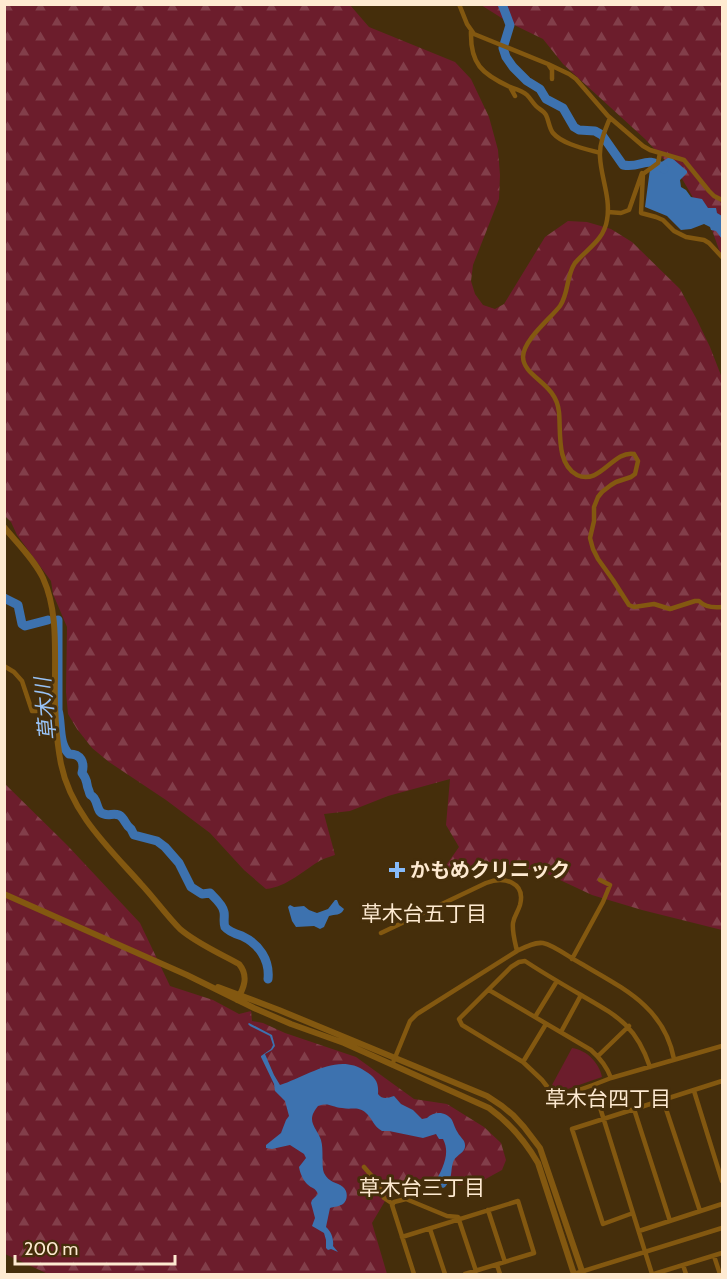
<svg xmlns="http://www.w3.org/2000/svg" width="727" height="1279" font-family="Cabin,'Noto Sans JP',sans-serif">
  <style>
    .forest { fill: url(#forest-firs) }
    .park { fill: #6c1d2c }
    .water { fill: #3d72af }
    .lines { fill: none; stroke-linecap: round; stroke-linejoin: round }
    .river { stroke: #3d72af; stroke-width: 9 }
    .minor { stroke: #835810; stroke-width: 4.5 }
    .tertiary { stroke: #835810; stroke-width: 6 }
    .poi-dot { fill: #86bbfb; stroke: #452e0b; stroke-width: 2 }
    .labels { text-anchor: middle; dominant-baseline: central; stroke-width: 6; stroke-linejoin: round; paint-order: stroke }
    .poi-label { font-size: 20px; font-weight: bold; fill: #feead1; stroke: #452e0b; text-anchor: start }
    .water-label { font-size: 21px; font-style: italic; fill: #99c3f6; stroke: #452e0b }
    .neighbourhood-label { font-size: 21px; fill: #feead1; stroke: #452e0b }
  </style>
  <defs>
    <pattern id="forest-firs" width="22" height="20" patternUnits="userSpaceOnUse" patternTransform="scale(1.5)"><rect width="22" height="20" fill="#6c1d2c"/><path d="M5 1l3.5 6h-7zM16 11l3.5 6h-7z" fill="#823e4a"/></pattern>
  </defs>
  <rect width="100%" height="100%" fill="#452e0b"/>
  <path class="forest" d="M4,5h346l19,22 86,35 16,17 18,38 9,33 2,25 -1,24 -26,66 -2,16 4,13 8,11 12,4 9,-5 41,-67 23,-16 19,1 24,7 21,13 48,47 16,29 14,29 12,31v552l-80,-20 -50,-15 -47,-22 -33,-8 -31,-4 -30,14 -7,-2 3,-9 12,-17 -13,-22 4,-46 -62,17 -38,15 -26,3 11,41c-5,2 -10,3 -14,5 -17,10 -34,27 -55,29l-22,-19 -34,-37 -44,-33 -57,-38 -17,-14 -15,-19 -9,-15 -2,-22 1,-65 -14,-33 -2,-13 -34,-46 -6,-13 -6,-6z
    M481,5h241v253l-10,-28 -31,-53 -36,-38 -82,-75 -20,-25 -35,-17z
    M4,783l63,62 73,78 30,63 43,14 26,14 12,-3 1,10 11,2 22,10 71,24 58,42 33,5 37,23 17,16 5,17 -4,10 -20,11 -24,4 -17,-6h-20l-23,7 -13,15 -13,22 15,51h-339l-43,-20z"/>
  <path class="park" d="M572,1048c15,2 27,15 30,29l-43,15 -7,-7z"/>
  <path class="water" d="M668,158h4l15,13v2l-7,7 1,7 5,3 5,7 11,2 6,9h8l1,5 5,3v23l-6,-8 -5,-1 -1,-3 -6,-3 -13,5 -10,1 -14,-14 -22,-9 5,-38z
    M335,900h2l2,5 5,4c-3,7 -9,5 -15,7l-5,11 -4,2 -6,-3 -18,1 -4,-6 -4,-14 2,-2 4,2 10,-1 5,4 8,3 11,-4z
    M249,1023l23,12 3,11 -3,4 -7,4 9,21 6,10c26,-8 58,-33 85,-14 10,6 14,11 13,23 5,6 9,4 16,2l7,8 12,6 9,9 5,-1c7,-7 19,-7 25,2 2,4 3,9 6,13 2,4 7,7 7,12 1,7 -8,10 -11,15 -3,6 -2,13 -4,19 -1,3 -3,5 -5,8l-2,1 -8,-5c7,-14 16,-29 8,-44h-4l-3,-5 -13,4 -34,-7h-7c-9,-5 -9,-12 -16,-18 -8,-7 -15,-3 -24,-5 -11,-1 -13,-6 -24,-2 -3,4 -6,8 -6,13 0,7 7,14 9,21 3,10 0,26 3,33 5,10 13,9 19,14 5,4 5,13 0,17 -3,2 -9,3 -13,4l-4,19c5,4 8,12 7,19l5,6 -7,-3 -3,1 -2,-2v-8l-2,-7 -12,-7 3,-8 -4,-15 1,-3 6,-6c-3,-7 -6,-5 -11,-10 -4,-4 -7,-11 -8,-17l7,-9 -2,-4 -14,-9 -18,4 -6,-1v-3l15,-12 5,-13 3,-4 -4,-15 -10,-10 -1,-7 -13,-27v-1l10,-7 2,-4 -3,-9 -20,-10 -2,-2z"/>
  <g class="lines">
    <path class="river" d="M502,4l8,21 -7,23 3,9 7,10 14,14 13,8 6,10 17,9 11,19 5,3 16,1 7,4 21,30c19,4 23,-11 41,4
      M4,598l14,7 4,19 3,2 23,-6
      M58,620v90c4,14 0,33 11,44 12,0 16,8 13,19 7,9 3,9 7,18 2,7 1,2 5,7 4,5 3,15 10,16 5,2 9,-1 15,1 6,3 6,10 12,14l3,6 23,6 8,6 14,16 12,24 11,7 8,-1c5,5 13,12 14,19 1,5 -1,10 1,15 4,5 11,7 17,9 17,8 28,24 26,43"/>
    <path class="minor" d="M459,4l8,20 7,10 74,30 21,10 7,5 32,37 35,30 7,4 34,10 25,31 5,5 8,4
      M471,31c-1,33 11,43 39,56 6,2 13,4 17,8 3,3 6,8 9,11 3,3 8,5 10,9 3,6 3,13 7,18 9,11 33,16 47,20
      M548,64l4,6v9
      M510,87l5,9
      M610,118c-5,12 -11,26 -10,39 1,21 11,41 7,63 -3,20 -20,29 -32,43 -9,13 -6,30 -15,43 -9,12 -37,34 -37,51 1,21 33,25 36,55 2,19 -3,52 18,63 23,11 36,-25 57,-21l4,7 -3,13 -4,3 -15,5 -5,3 -9,7 -4,5 -4,10v14l-4,17 3,11 5,10 15,21 16,25 5,2 20,-3 16,5 25,-8h4c6,6 15,7 23,6
      M660,153l-2,10 -15,11 -2,39 15,4 7,3 11,11 12,6 18,3 5,3 13,14
      M608,212l13,1 8,-3 13,-37
      M4,666l10,6 8,9 10,30h4l20,-4
      M381,933l105,-50c18,-7 40,-1 34,22 -2,7 -6,11 -7,18 -1,9 2,19 4,28
      M572,959l31,-57 7,-17 -10,-5
      M489,990l102,60c9,8 16,17 20,28
      M535,1017l22,-36
      M561,1032l20,-37
      M598,1056l31,-30
      M523,1062l23,-38
      M392,1065l18,-44 7,-7 100,-63c8,-4 17,-9 26,-8 11,2 27,15 37,20 42,25 84,43 94,96
      M593,1085l-37,13 -14,-18 -19,-18 -61,-37 -3,-6 52,-52 8,-5 6,-1c18,12 37,23 56,34 36,21 55,30 69,72
      M694,1091l28,90
      M663,1100l37,111
      M634,1109l36,112
      M364,1167l13,15 7,16 9,6
      M488,1210l17,52
      M633,1213l-30,11 -31,-95 150,-48
      M430,1229l15,45
      M639,1231l83,-27
      M402,1237l116,-36 16,52 -69,21
      M714,1256l6,18
      M497,1265l3,9
      M683,1265l3,9
      M414,1274l-22,-69 2,-3 12,-3 41,17 11,1 18,54
      M574,1274l148,-46
      M652,1274l-59,-189 18,-7 111,-32
      M654,1274l68,-21"/>
    <path class="tertiary" d="M4,527c13,16 30,32 39,51 14,31 12,66 12,99 -1,26 1,62 6,87 10,49 48,84 80,120 14,15 25,31 39,45 16,14 41,25 59,35 10,12 5,24 -2,36
      M4,894l183,81 67,33 37,16 53,19 145,65c21,15 36,33 49,55l36,111
      M218,987l61,23 208,86 15,10 11,9 11,12 16,21 43,126"/>
  </g>
  <path class="poi-dot" d="M394 861h6v6h6v6h-6v6h-6v-6h-6v-6h6z"/>
  <g class="labels">
    <g class="poi-label">
      <text x="410" y="870">かもめクリニック</text>
    </g>
    <g class="water-label">
      <text transform="translate(45 709) rotate(-95)">草木川</text>
    </g>
    <g class="neighbourhood-label">
      <text x="424" y="913">草木台五丁目</text>
      <text x="608" y="1098">草木台四丁目</text>
      <text x="422" y="1187">草木台三丁目</text>
    </g>
  </g>
  <rect width="727" height="1279" fill="none" stroke="#feead1" stroke-width="12"/>
  <path d="M15 1255v9h160v-9" fill="none" stroke="#feead1" stroke-width="3"/>
  <text x="24" y="1255" font-size="18" fill="#feead1" stroke="#452e0b" stroke-width="4.5" paint-order="stroke">200 m</text>
</svg>
